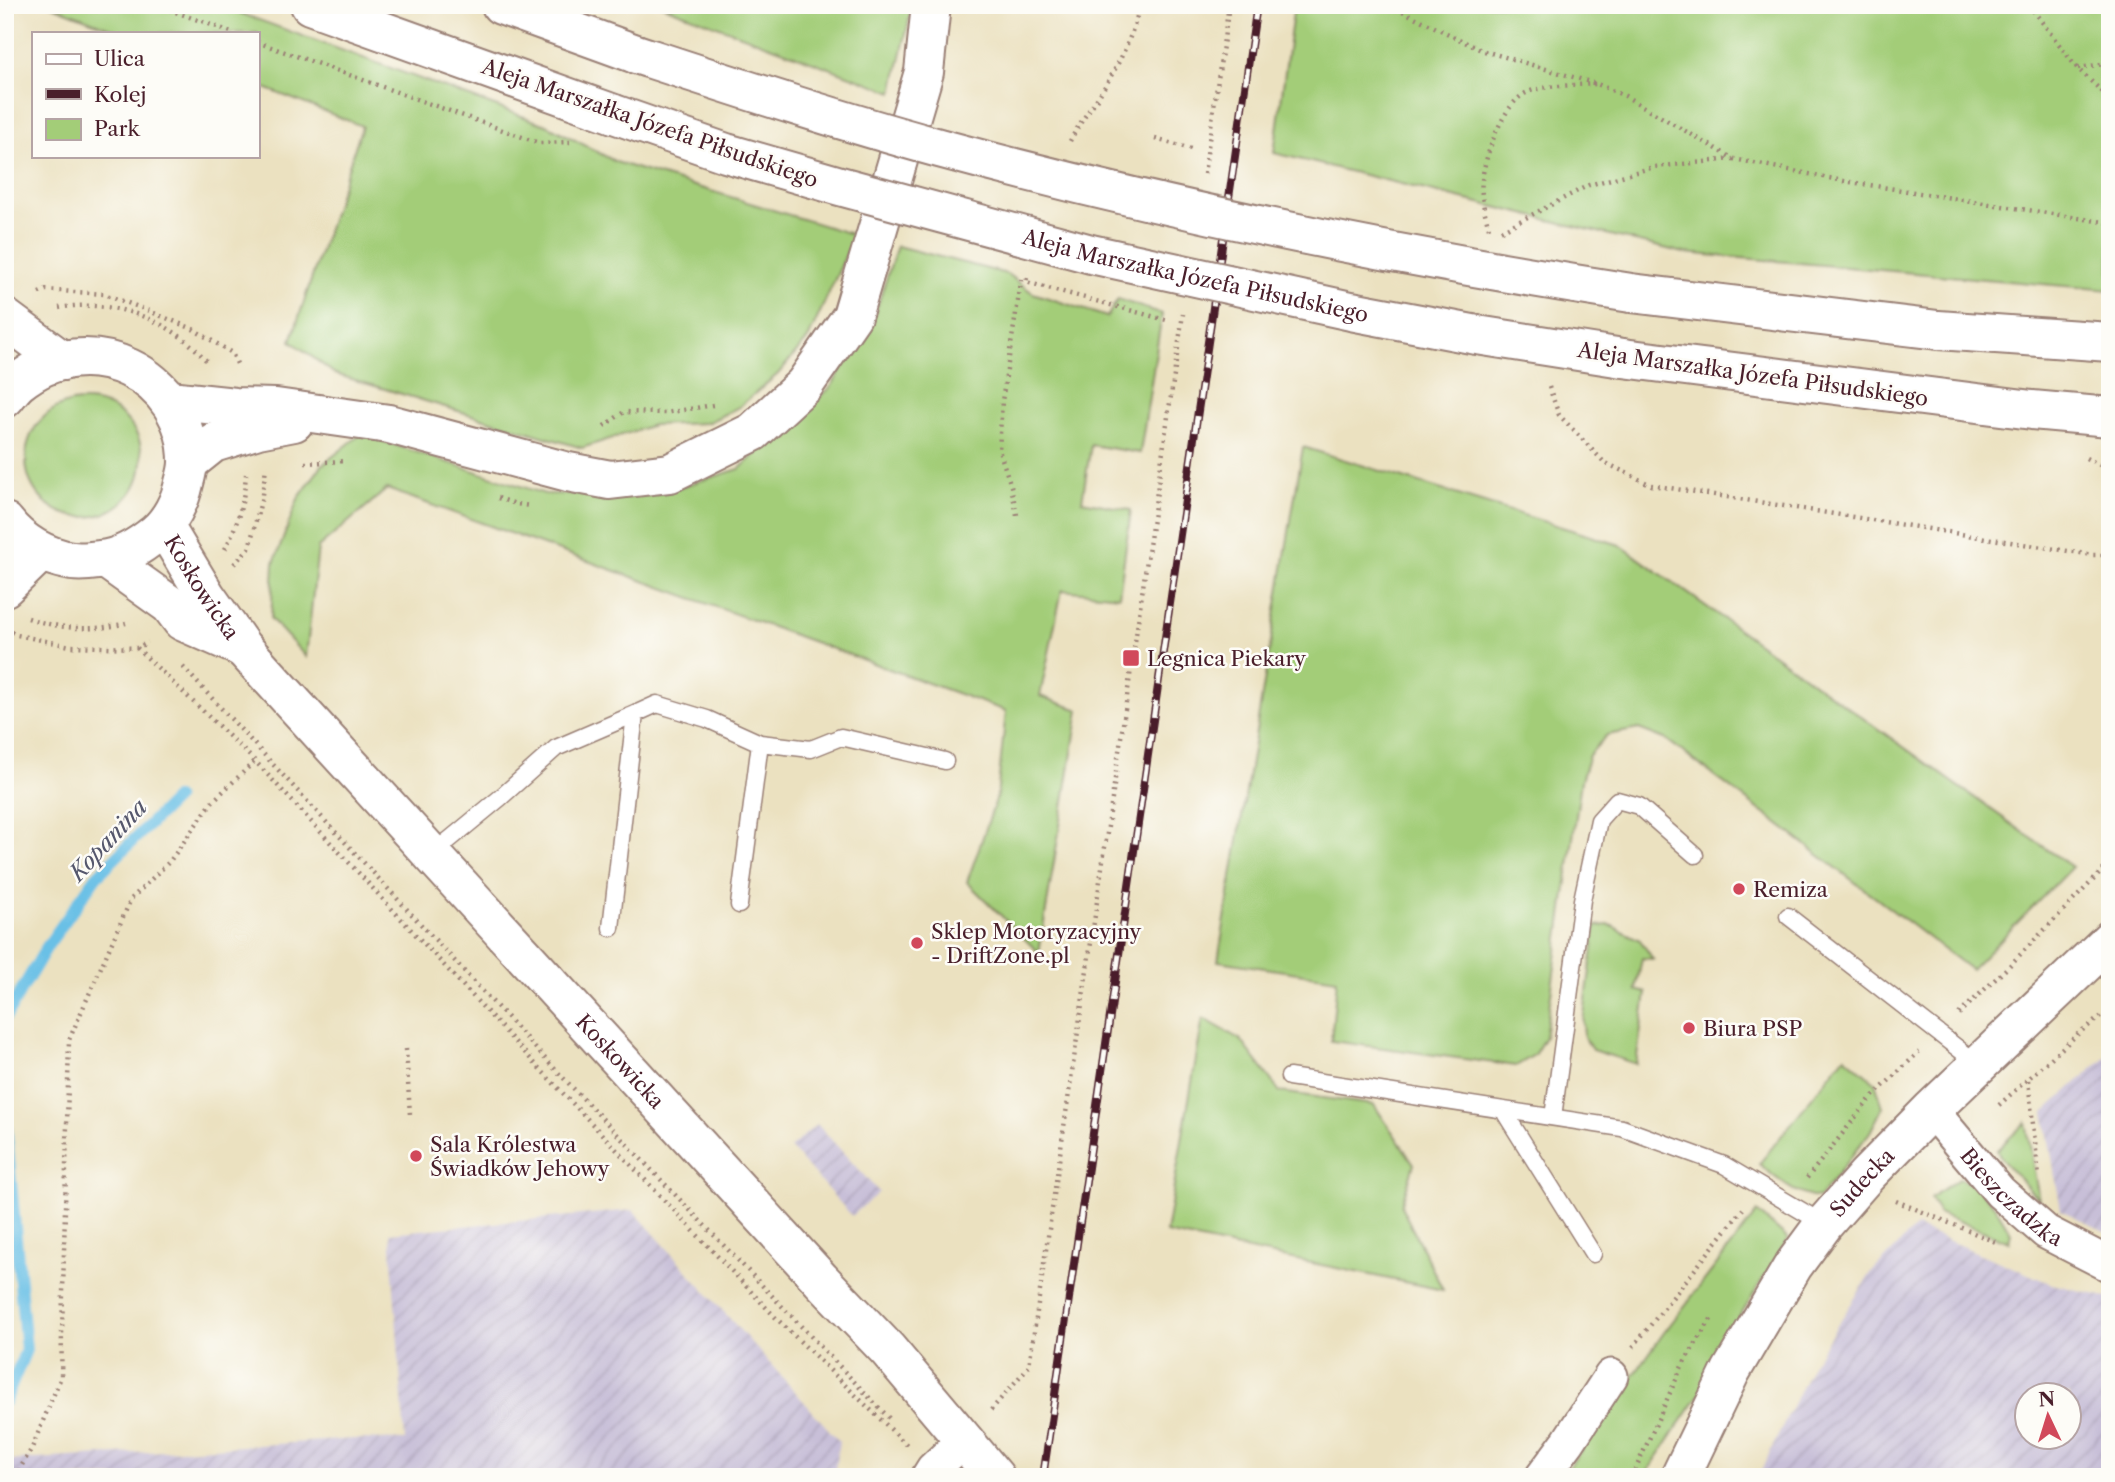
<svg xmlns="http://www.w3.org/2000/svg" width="2115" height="1482" font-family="'Libre Caslon Text',serif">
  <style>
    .industrial { fill: url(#industrial-furrows); fill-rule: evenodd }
    .green { fill: #a3cd78; stroke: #767652; stroke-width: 2 }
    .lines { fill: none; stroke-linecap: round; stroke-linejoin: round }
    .stream { stroke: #69c0e6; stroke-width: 12 }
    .service-casing { stroke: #9a8076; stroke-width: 19 }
    .minor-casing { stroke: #9a8076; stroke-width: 37 }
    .tertiary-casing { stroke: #9a8076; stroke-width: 42 }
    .path { stroke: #9a8076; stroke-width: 4.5; stroke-dasharray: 2 5; stroke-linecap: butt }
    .service { stroke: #fff; stroke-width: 16 }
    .minor { stroke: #fff; stroke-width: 33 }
    .tertiary { stroke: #fff; stroke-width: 38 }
    .rail-casing { stroke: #4a1f2b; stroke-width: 8 }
    .rail { stroke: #fdfcf7; stroke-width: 5; stroke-dasharray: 16; stroke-linecap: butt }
    .tertiary-bridge-casing { stroke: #9a8076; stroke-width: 42; stroke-linecap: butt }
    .tertiary-bridge { stroke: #fff; stroke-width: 38 }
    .poi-dot { fill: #d1495b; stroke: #fdfcf7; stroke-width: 2.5 }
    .labels { text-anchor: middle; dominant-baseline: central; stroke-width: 5; stroke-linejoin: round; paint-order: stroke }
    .street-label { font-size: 21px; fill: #4a1f2b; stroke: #fdfcf7 }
    .poi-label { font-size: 21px; fill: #4a1f2b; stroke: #fdfcf7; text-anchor: start }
    .water-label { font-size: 23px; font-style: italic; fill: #55576c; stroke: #fdfcf7 }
  </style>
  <defs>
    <pattern id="industrial-furrows" width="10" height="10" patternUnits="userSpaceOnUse" patternTransform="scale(1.75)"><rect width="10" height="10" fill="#c8bfd8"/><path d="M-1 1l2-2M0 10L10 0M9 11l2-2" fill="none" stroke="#ada4ba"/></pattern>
  </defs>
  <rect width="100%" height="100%" fill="#fdfcf7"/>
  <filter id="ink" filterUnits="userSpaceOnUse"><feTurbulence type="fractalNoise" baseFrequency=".0143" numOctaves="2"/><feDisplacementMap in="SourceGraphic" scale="14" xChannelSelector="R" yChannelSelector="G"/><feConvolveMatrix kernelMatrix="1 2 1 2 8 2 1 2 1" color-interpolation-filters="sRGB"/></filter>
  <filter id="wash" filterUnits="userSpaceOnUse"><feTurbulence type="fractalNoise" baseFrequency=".00686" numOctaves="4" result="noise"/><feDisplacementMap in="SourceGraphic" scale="28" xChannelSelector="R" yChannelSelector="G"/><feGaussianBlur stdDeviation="1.57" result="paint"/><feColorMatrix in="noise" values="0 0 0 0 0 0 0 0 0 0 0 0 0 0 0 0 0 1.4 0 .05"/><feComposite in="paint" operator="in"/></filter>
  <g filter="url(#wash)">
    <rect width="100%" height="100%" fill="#ebe1c0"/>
    <path class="industrial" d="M2110,1053v181l-49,-24 -17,-98z
      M817,1124l62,68 -27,24 -62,-68z
      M633,1210l206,231 -5,36h-829v-16l349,-22 51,1 -15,-207z
      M1916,1227l136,57 58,14v179h-352l55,-114 58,-90zM2028,1394h42v42h-42z"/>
    <path class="green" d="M50,5h168l331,121 67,36 239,73 -47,104 -30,35 -39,33 -32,16 -54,2 -71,23 -247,-74 -44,-33 71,-215 -105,-41v-52h-134z
      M661,5h251v2l-19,85z
      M1294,5h816v285l-426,-37 -410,-100z
      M897,246l110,28 26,19 74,24 11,-18 44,15 -22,139 -49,-8 -9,56 49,9 -12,86 -57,-6 -22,106 39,14 -40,243 -72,-71 30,-85 9,-86 -619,-222 -69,59 -12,109 -35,-38 3,-56 24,-64 24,-34 39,-31 184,60 115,-1 79,-24 92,-82 44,-74z
      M26 459a58 58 0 1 1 116 0a58 58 0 1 1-116 0Z
      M1303,447l317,98 452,322 -101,103 -304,-230 -28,-11 -32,6 -18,20 -8,26 -36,256 -11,18 -18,11 -185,-25 6,-62 -119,-18z
      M1610,925l30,15 13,19 -11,-1 -6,32 10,3 -10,71 -44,-14 -8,-13 -1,-15 13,-96z
      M1203,1018l38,22 39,52 94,13 40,59 -13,42 42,84 -277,-57z
      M1845,1056l30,26 8,25 -13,25 -51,66c-25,-2 -41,-19 -60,-34z
      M2026,1122l13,78 -36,-39 -6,-11z
      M1960,1178l20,12 16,18 15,25 -2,9 -70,-29 -9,-15z
      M1757,1212l31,27 -52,83 -26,57 -66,98h-82l101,-143z"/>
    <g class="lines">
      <path class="stream" d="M5,1018l43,-73 48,-68 80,-79
        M5,1096l2,42 19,212 -21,51"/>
    </g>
  </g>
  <g filter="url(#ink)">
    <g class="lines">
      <defs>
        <path id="service" d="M635,714l22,-10 50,15 53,24 -21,162
          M760,743l51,6 30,-12 104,24
          M432,854l68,-56 56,-50 79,-34 -24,214
          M1788,916l190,148
          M1289,1077l333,51 102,37 100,59
          M1503,1110l90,144
          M1553,1117l29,-217 17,-80 18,-20 22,6 56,49"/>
        <g id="minor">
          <path id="s1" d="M1931,1110l69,82 46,40 64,33"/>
          <path d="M928,1477l5,-8 32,-30"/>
          <path d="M1542,1477l26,-35 43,-66"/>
        </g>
        <g id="tertiary">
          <path d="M310,5l304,109"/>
          <path d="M501,5l135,49"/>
          <path d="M1631,293l307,37 172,12"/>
          <path d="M5,318l58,43"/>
          <path d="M1623,358l409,52 78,7"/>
          <path d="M5,398c4,-5 9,-12 14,-16 68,-56 169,-8 169,80 0,7 -2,14 -4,21 -4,19 -14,38 -28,50 -16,13 -35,26 -57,27 -8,1 -18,2 -27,1 -26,-4 -51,-18 -67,-39"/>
          <path d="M169,400l66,7 41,1 113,16 179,48 42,8 60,-7 83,-41 51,-47 48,-69 72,-244 7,-67"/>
          <path d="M188,463l25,-20 45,-14 36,-7"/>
          <path id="s2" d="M164,526l42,70 36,51 579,633 67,70 107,127"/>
          <path d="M107,560l63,45 12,16 59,26"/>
          <path d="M5,587l36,-35"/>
          <path id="s3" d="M1680,1477l51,-106 62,-105 31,-42 43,-49 64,-65 179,-170"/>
        </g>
      </defs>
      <use href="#service" class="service-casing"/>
      <use href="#minor" class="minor-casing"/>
      <use href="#tertiary" class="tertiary-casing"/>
      <path class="path" d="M156,5l78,28
        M1390,5l91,45 116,34 28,12 109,63 110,22 266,42
        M2029,5l48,63 33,31
        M257,42l282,101 31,-1
        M2078,68l32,-5
        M1155,139l36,10
        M1070,141c12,-23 29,-43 41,-65 13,-22 23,-46 29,-71
        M1204,174l25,-169
        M1489,228c-4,-13 -9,-34 -7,-48 3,-24 21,-78 46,-88 17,-7 51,-7 69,-8
        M1501,231l88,-46 65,-18 79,-8
        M1027,278l-1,4 140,38
        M39,293l7,-3 58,4 45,17 44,18 39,24 6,13
        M59,308c52,-10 116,12 149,55
        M1549,387l10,28 45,47 47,23 442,70h17
        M604,426l20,-14 42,1 47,-8
        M2086,458l24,12
        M305,463l40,-2
        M498,498l18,6 14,2
        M1017,515l-6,-29 -12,-36 3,-49 20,-125
        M225,549c13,-25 19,-48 21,-75
        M234,564l15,-16 12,-47 5,-33
        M28,618c32,11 64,14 98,5
        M5,629l12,6 53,11 67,2 11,-6
        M137,648l118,113 285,308 238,251 129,125
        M183,667l368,398 338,353
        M1959,1014l51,-49 97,-99 3,-6
        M406,1049l4,66
        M2028,1080l11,96
        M1999,1105l81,-73 30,-22
        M1807,1178l64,-80 48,-46
        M1896,1201l102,42
        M1633,1347l110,-138
        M991,1410l38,-44 154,-1052
        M15,1477l17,-29 29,-71 8,-337 62,-141 39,-38 43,-60 42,-40
        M1632,1477l51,-113 30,-48"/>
      <use href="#service" class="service"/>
      <use href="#minor" class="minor"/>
      <use href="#tertiary" class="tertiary"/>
      <defs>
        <path id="rail" d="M1043,1477l214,-1472"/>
      </defs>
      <use href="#rail" class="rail-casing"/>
      <use href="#rail" class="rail"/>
      <defs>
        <g id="tertiary-bridge">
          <path d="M636,54c101,33 201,66 303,94 228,62 459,109 692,145"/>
          <path id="s4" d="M614,114l112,39 114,33 251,68 260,57 126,24 146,23"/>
        </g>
      </defs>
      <use href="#tertiary-bridge" class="tertiary-bridge-casing"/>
      <use href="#tertiary-bridge" class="tertiary-bridge"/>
    </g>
  </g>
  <g class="poi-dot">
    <rect x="1122" y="649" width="18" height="18" rx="3.5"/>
    <circle cx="1739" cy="889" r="7"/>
    <circle cx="917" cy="943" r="7"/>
    <circle cx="1689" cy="1028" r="7"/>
    <circle cx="416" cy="1156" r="7"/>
  </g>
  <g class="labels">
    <g class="street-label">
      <text transform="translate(650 123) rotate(19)">Aleja Marszałka Józefa Piłsudskiego</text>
      <text stroke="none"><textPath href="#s4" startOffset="604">Aleja Marszałka Józefa Piłsudskiego</textPath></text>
      <text transform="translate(1753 374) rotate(8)">Aleja Marszałka Józefa Piłsudskiego</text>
      <text stroke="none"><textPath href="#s2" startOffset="72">Koskowicka</textPath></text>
      <text stroke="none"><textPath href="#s2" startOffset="705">Koskowicka</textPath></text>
      <text stroke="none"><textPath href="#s3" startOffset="348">Sudecka</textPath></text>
      <text stroke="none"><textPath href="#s1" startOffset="119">Bieszczadzka</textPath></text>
    </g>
    <g class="poi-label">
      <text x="1147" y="658">Legnica Piekary</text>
      <text x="1753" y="889">Remiza</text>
      <text x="931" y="931">Sklep Motoryzacyjny<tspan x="931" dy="24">- DriftZone.pl</tspan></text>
      <text x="1703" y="1028">Biura PSP</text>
      <text x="430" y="1144">Sala Królestwa<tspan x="430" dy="24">Świadków Jehowy</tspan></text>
    </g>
    <g class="water-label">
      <text transform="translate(108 840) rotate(-47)">Kopanina</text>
    </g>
  </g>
  <rect width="2115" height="1482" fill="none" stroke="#fdfcf7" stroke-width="28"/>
  <rect x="32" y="32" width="228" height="126" fill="#fdfcf7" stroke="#b5a4a5" stroke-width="2"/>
  <rect x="46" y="54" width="35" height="10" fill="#ffffff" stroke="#b5a4a5" stroke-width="2"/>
  <text x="94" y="66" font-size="21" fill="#4a1f2b">Ulica</text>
  <rect x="46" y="89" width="35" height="10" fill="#4a1f2b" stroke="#b5a4a5" stroke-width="2"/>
  <text x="94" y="102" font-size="21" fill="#4a1f2b">Kolej</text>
  <rect x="46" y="119" width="35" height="21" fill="#a3cd78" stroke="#b5a4a5" stroke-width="2"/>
  <text x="94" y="136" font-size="21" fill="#4a1f2b">Park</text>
  <g transform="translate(2048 1416) rotate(356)"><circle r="33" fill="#fdfcf7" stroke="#b5a4a5" stroke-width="2"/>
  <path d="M0-5L12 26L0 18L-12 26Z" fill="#d1495b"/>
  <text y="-10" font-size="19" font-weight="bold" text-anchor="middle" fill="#4a1f2b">N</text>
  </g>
</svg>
